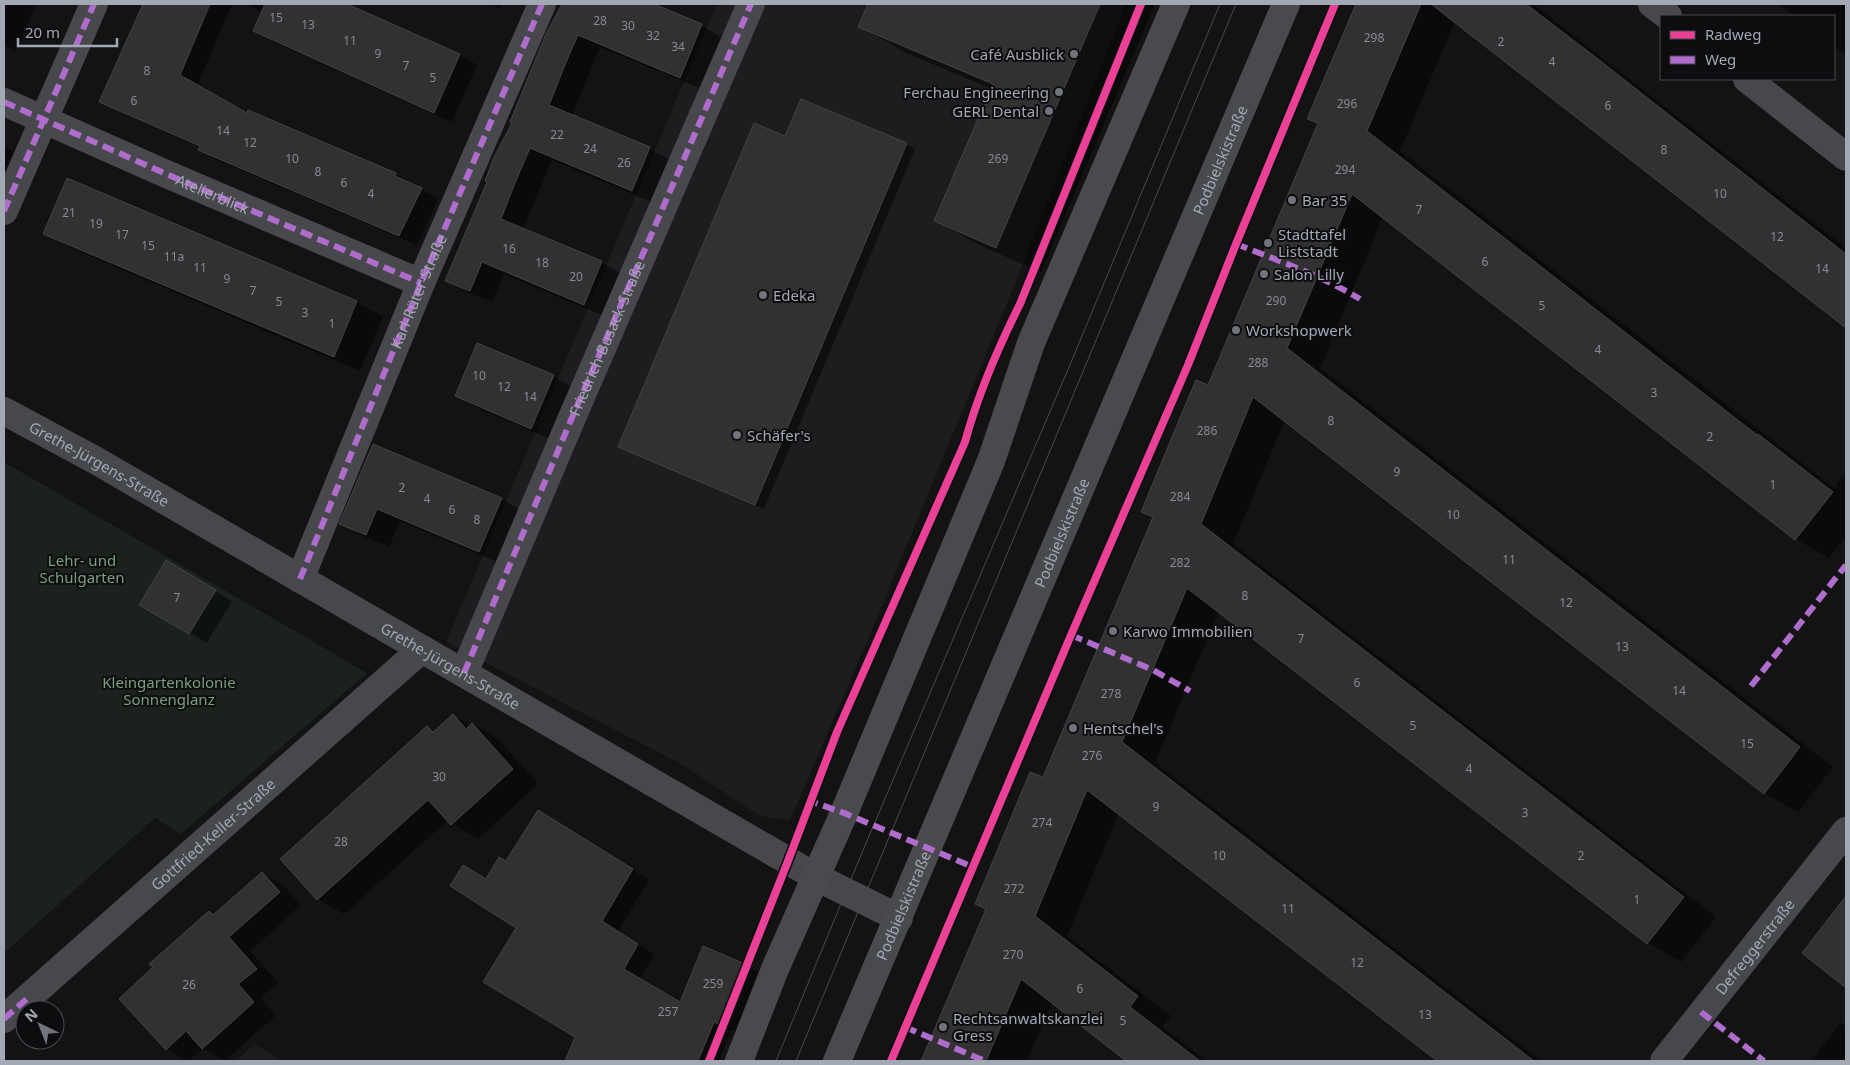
<svg xmlns="http://www.w3.org/2000/svg" width="1850" height="1065" font-family="'Noto Sans',sans-serif">
  <style>
    .built { fill: #1d1d1f }
    .green { fill: #1b221d }
    .shadow { fill: #0007 }
    .building { fill: #313132; stroke: #424347 }
    .lines { fill: none; stroke-linecap: round; stroke-linejoin: round }
    .minor { stroke: #47484c; stroke-width: 28 }
    .major { stroke: #494a4e; stroke-width: 28 }
    .tram { stroke: #47494c; stroke-width: 1 }
    .quiet { stroke: #b06ccc; stroke-width: 6; stroke-dasharray: 12 6; stroke-linecap: butt }
    .cycleway-casing { stroke: #0d0d0f; stroke-width: 11 }
    .cycleway { stroke: #ea4096; stroke-width: 8 }
    .poi-dot { fill: #71747c; stroke: #0d0d0f; stroke-width: 2 }
    .labels { text-anchor: middle; dominant-baseline: central; stroke-width: 4; stroke-linejoin: round; paint-order: stroke }
    .number-label { font-size: 12px; fill: #868a94 }
    .poi-label { font-size: 15px; fill: #a3a8b5; stroke: #0d0d0f; text-anchor: start }
    .street-label { font-size: 15px; fill: #a3a8b5; stroke: #0d0d0f }
    .park-label { font-size: 15px; fill: #7aa07e; stroke: #0d0d0f }
  </style>
  <rect width="100%" height="100%" fill="#131313"/>
  <path class="built" d="M717,4h409l-107,270 -151,365 -78,181 -30,-4 -77,-51 -237,-123z
    M255,1044l28,17h-48z"/>
  <path class="green" d="M4,462l363,211 -186,161 -26,-16 -151,135z"/>
  <path class="shadow" d="M4,4h32l-20,46 -12,-5z
    M144,4h88l-35,82 50,29 2,-3 147,62 42,25 -21,46 -200,-85 -17,-10 1,-2 -83,-37 -18,-10z
    M245,4h90l13,5 1,-3 111,49 17,10 -25,57 -180,-81 -18,-10 9,-19z
    M490,4h12l-2,4z
    M563,4h87l52,22 21,12 -21,51 -102,-42 -28,69 78,33 22,12 -18,42 -102,-43 -29,69 78,33 22,13 -17,42 -102,-43 -12,28 -23,-9 -22,-13 66,-158 34,-87z
    M869,4h286l-114,268 -60,-26 -45,-25 56,-132 -88,-37 -45,-26z
    M1357,4h176l313,244v78l-374,-292 -18,-10 -54,127 434,337 12,-16v64l-17,22 -33,-19 -413,-322 -63,151 513,399 -35,45 -34,-19 -479,-373 -52,124 483,373 -35,45 -33,-19 -429,-332 -64,152 386,298h-102l-320,-248 -52,123 104,80 -9,11 45,34h-79l-76,-59 -25,59h-103l63,-151 -10,-6 67,-125 110,-261 -12,-7 67,-125 110,-262 -10,-6z
    M1779,4h67v51l-12,-9v-30h-39z
    M786,137l120,7 9,5 -151,360 -144,-62z
    M4,147l9,5 -9,21z
    M68,180l289,122 26,15 -23,54 -289,-123 -26,-15z
    M553,376l26,15 -22,51 -75,-32 -26,-14z
    M374,445l127,54 23,13 -22,52 -102,-43 -11,26 -26,-11 -22,-13z
    M166,562l66,39 -25,42 -66,-39z
    M453,716l18,10 2,-2 25,15 40,45 -60,55 -26,-15 -4,-4 -104,94 -26,-15 109,-172 9,5z
    M555,822l94,58 -31,51 36,23 -14,25 41,24 23,-55 41,17 17,10 -25,58 -6,-3 -12,31h-153l11,-24 -60,-109 -31,-48z
    M262,873l22,13 17,19 -51,46 28,31 -18,16 16,17 -51,46 -22,-13 -15,13 -21,-12 42,-137 6,3z
    M1846,898v89l-43,-35z
    M1841,1023l5,3v35h-35z"/>
  <path class="building" d="M143,4h67l-30,71 67,38 1,-3 68,29 80,34 -1,3 27,12 -23,48 -201,-86 2,-4 -101,-44z
    M265,4h82l113,50 -26,59 -181,-82z
    M562,4h92l48,20 -22,54 -102,-43 -11,25 -18,45 101,42 -18,44 -102,-43 -15,35 -14,36 101,42 -18,44 -102,-43 -12,29 -25,-10 42,-99 -2,-1 9,-24 18,-34 -2,-1 36,-88z
    M868,4h232l-104,244 -62,-27 59,-137 -135,-57z
    M1356,4h65l-54,127 390,304 1,-1 75,58 -38,48 -443,-346 -65,154 513,399 -36,47 -511,-397 -52,127 483,373 -37,47 -460,-356 -65,154 412,319h-97l-350,-271 -52,126 103,80 -8,11 70,54h-74l-105,-82 -35,82h-65l65,-152 -11,-5 55,-132 13,5 110,-260 -12,-5 41,-99 14,-33 12,5 110,-262 -11,-4z
    M1431,4h95l72,55 248,195v74z
    M801,99l106,44 -152,362 -137,-58 136,-324 31,13z
    M67,178l290,123 -23,56 -291,-123z
    M477,343l77,32 -23,54 -76,-33z
    M373,444l129,54 -23,54 -102,-43 -11,26 -27,-11z
    M166,560l50,30 -27,44 -50,-29z
    M453,714l13,15 6,-6 41,46 -62,56 -23,-25 -111,100 -37,-41 147,-133 6,6z
    M538,810l95,59 -31,52 36,23 -14,25 56,33 23,-56 42,18 -25,61 -6,-3 -16,39h-133l10,-24 -92,-55 33,-54 -66,-42 13,-21 23,14 13,-22 7,4z
    M262,872l18,20 -51,45 28,32 -19,15 16,18 -52,47 -16,-18 -20,19 -47,-51 34,-32 -4,-3 60,-53 4,4z
    M1846,896v92l-44,-35z"/>
  <g class="lines">
    <g class="minor">
      <path d="M1652,4l16,12"/>
      <path d="M1747,79l99,78"/>
      <path id="s1" d="M4,102l160,71 257,110"/>
      <path d="M4,211l90,-207"/>
      <path id="s2" d="M4,411l91,49 721,417 83,41"/>
      <path id="s3" d="M300,579l121,-296 121,-279"/>
      <path d="M464,673l107,-253 180,-416"/>
      <path id="s4" d="M4,1019l418,-370"/>
      <path id="s5" d="M1664,1061l182,-230"/>
    </g>
    <g class="major">
      <path d="M739,1061l36,-92 69,-156 147,-352 40,-118 145,-339"/>
      <path id="s6" d="M837,1061l449,-1057"/>
    </g>
    <path class="tram" d="M776,1061l85,-206 211,-495 148,-356
      M796,1061l440,-1057"/>
    <g class="quiet">
      <path d="M4,102l160,71 257,110"/>
      <path d="M4,211l90,-207"/>
      <path d="M1236,244c41,16 86,32 124,55"/>
      <path d="M300,579l121,-296 121,-279"/>
      <path d="M1071,635l82,35 37,21"/>
      <path id="s7" d="M464,673l107,-253 180,-416"/>
      <path d="M1751,686l95,-121"/>
      <path d="M809,805l1,-4 34,12 129,54"/>
      <path d="M1701,1012l63,49"/>
      <path d="M4,1019l26,-23"/>
      <path d="M905,1027l80,34"/>
    </g>
    <defs>
      <path id="cycleway" d="M709,1061l79,-200 49,-129 128,-290c13,-48 33,-94 55,-138l121,-300
        M891,1061l180,-426 117,-270 48,-121 99,-240"/>
    </defs>
    <use href="#cycleway" class="cycleway-casing"/>
    <use href="#cycleway" class="cycleway"/>
  </g>
  <g class="poi-dot">
    <circle cx="1074" cy="54" r="5"/>
    <circle cx="1059" cy="92" r="5"/>
    <circle cx="1049" cy="111" r="5"/>
    <circle cx="1292" cy="200" r="5"/>
    <circle cx="1268" cy="243" r="5"/>
    <circle cx="1264" cy="274" r="5"/>
    <circle cx="763" cy="295" r="5"/>
    <circle cx="1236" cy="330" r="5"/>
    <circle cx="737" cy="435" r="5"/>
    <circle cx="1113" cy="631" r="5"/>
    <circle cx="1073" cy="728" r="5"/>
    <circle cx="943" cy="1027" r="5"/>
  </g>
  <g class="labels">
    <g class="number-label">
      <text x="276" y="17">15</text>
      <text x="600" y="20">28</text>
      <text x="308" y="24">13</text>
      <text x="628" y="25">30</text>
      <text x="653" y="35">32</text>
      <text x="1374" y="37">298</text>
      <text x="350" y="40">11</text>
      <text x="1501" y="41">2</text>
      <text x="678" y="46">34</text>
      <text x="378" y="53">9</text>
      <text x="1552" y="61">4</text>
      <text x="406" y="65">7</text>
      <text x="147" y="70">8</text>
      <text x="433" y="77">5</text>
      <text x="134" y="100">6</text>
      <text x="1347" y="103">296</text>
      <text x="1608" y="105">6</text>
      <text x="223" y="130">14</text>
      <text x="557" y="134">22</text>
      <text x="250" y="142">12</text>
      <text x="590" y="148">24</text>
      <text x="1664" y="149">8</text>
      <text x="292" y="158">10</text>
      <text x="998" y="158">269</text>
      <text x="624" y="162">26</text>
      <text x="1345" y="169">294</text>
      <text x="318" y="171">8</text>
      <text x="344" y="182">6</text>
      <text x="371" y="193">4</text>
      <text x="1720" y="193">10</text>
      <text x="1419" y="209">7</text>
      <text x="69" y="212">21</text>
      <text x="96" y="223">19</text>
      <text x="122" y="234">17</text>
      <text x="1777" y="236">12</text>
      <text x="148" y="245">15</text>
      <text x="509" y="248">16</text>
      <text x="174" y="256">11a</text>
      <text x="1485" y="261">6</text>
      <text x="542" y="262">18</text>
      <text x="200" y="267">11</text>
      <text x="1822" y="268">14</text>
      <text x="576" y="276">20</text>
      <text x="227" y="278">9</text>
      <text x="253" y="290">7</text>
      <text x="1276" y="300">290</text>
      <text x="279" y="301">5</text>
      <text x="1542" y="305">5</text>
      <text x="305" y="312">3</text>
      <text x="332" y="323">1</text>
      <text x="1598" y="349">4</text>
      <text x="1258" y="362">288</text>
      <text x="479" y="375">10</text>
      <text x="504" y="386">12</text>
      <text x="1654" y="392">3</text>
      <text x="530" y="396">14</text>
      <text x="1331" y="420">8</text>
      <text x="1207" y="430">286</text>
      <text x="1710" y="436">2</text>
      <text x="1397" y="471">9</text>
      <text x="1773" y="484">1</text>
      <text x="402" y="487">2</text>
      <text x="1180" y="496">284</text>
      <text x="427" y="498">4</text>
      <text x="452" y="509">6</text>
      <text x="1453" y="514">10</text>
      <text x="477" y="519">8</text>
      <text x="1509" y="559">11</text>
      <text x="1180" y="562">282</text>
      <text x="1245" y="595">8</text>
      <text x="177" y="597">7</text>
      <text x="1566" y="602">12</text>
      <text x="1301" y="638">7</text>
      <text x="1622" y="646">13</text>
      <text x="1357" y="682">6</text>
      <text x="1679" y="690">14</text>
      <text x="1111" y="693">278</text>
      <text x="1413" y="725">5</text>
      <text x="1747" y="743">15</text>
      <text x="1092" y="755">276</text>
      <text x="1469" y="768">4</text>
      <text x="439" y="776">30</text>
      <text x="1156" y="806">9</text>
      <text x="1525" y="812">3</text>
      <text x="1042" y="822">274</text>
      <text x="341" y="841">28</text>
      <text x="1219" y="855">10</text>
      <text x="1581" y="855">2</text>
      <text x="1014" y="888">272</text>
      <text x="1637" y="899">1</text>
      <text x="1288" y="908">11</text>
      <text x="1013" y="954">270</text>
      <text x="1357" y="962">12</text>
      <text x="713" y="983">259</text>
      <text x="189" y="984">26</text>
      <text x="1080" y="988">6</text>
      <text x="668" y="1011">257</text>
      <text x="1425" y="1014">13</text>
      <text x="1123" y="1020">5</text>
    </g>
    <g class="poi-label">
      <text x="1064" y="54" text-anchor="end">Café Ausblick</text>
      <text x="1049" y="92" text-anchor="end">Ferchau Engineering</text>
      <text x="1039" y="111" text-anchor="end">GERL Dental</text>
      <text x="1302" y="200">Bar 35</text>
      <text x="1278" y="234">Stadttafel<tspan x="1278" dy="17">Liststadt</tspan></text>
      <text x="1274" y="274">Salon Lilly</text>
      <text x="773" y="295">Edeka</text>
      <text x="1246" y="330">Workshopwerk</text>
      <text x="747" y="435">Schäfer's</text>
      <text x="1123" y="631">Karwo Immobilien</text>
      <text x="1083" y="728">Hentschel's</text>
      <text x="953" y="1018">Rechtsanwaltskanzlei<tspan x="953" dy="17">Gress</tspan></text>
    </g>
    <g class="street-label">
      <text stroke="none"><textPath href="#s6" startOffset="979">Podbielskistraße</textPath></text>
      <text stroke="none"><textPath href="#s1" startOffset="228">Atelierblick</textPath></text>
      <text stroke="none"><textPath href="#s3" startOffset="311">Karl-Rüter-Straße</textPath></text>
      <text stroke="none"><textPath href="#s7" startOffset="364">Friedrich-Busack-Straße</textPath></text>
      <text stroke="none"><textPath href="#s2" startOffset="109">Grethe-Jürgens-Straße</textPath></text>
      <text stroke="none"><textPath href="#s6" startOffset="574">Podbielskistraße</textPath></text>
      <text stroke="none"><textPath href="#s2" startOffset="514">Grethe-Jürgens-Straße</textPath></text>
      <text stroke="none"><textPath href="#s4" startOffset="279">Gottfried-Keller-Straße</textPath></text>
      <text stroke="none"><textPath href="#s6" startOffset="169">Podbielskistraße</textPath></text>
      <text stroke="none"><textPath href="#s5" startOffset="146">Defreggerstraße</textPath></text>
    </g>
    <g class="park-label">
      <text x="82" y="560">Lehr- und<tspan x="82" dy="17">Schulgarten</tspan></text>
      <text x="169" y="682">Kleingartenkolonie<tspan x="169" dy="17">Sonnenglanz</tspan></text>
    </g>
  </g>
  <rect width="1850" height="1065" fill="none" stroke="#a3a8b5" stroke-width="10"/>
  <rect x="1660" y="15" width="175" height="65" fill="#0d0d0f" stroke="#494b51"/>
  <rect x="1670" y="31" width="25" height="8" fill="#ea4096" stroke="#494b51"/>
  <text x="1705" y="40" font-size="15" fill="#a3a8b5">Radweg</text>
  <rect x="1670" y="56" width="25" height="8" fill="#b06ccc" stroke="#494b51"/>
  <text x="1705" y="65" font-size="15" fill="#a3a8b5">Weg</text>
  <g transform="translate(40 1025) rotate(317)"><circle r="24" fill="#0d0d0f" stroke="#494b51"/>
  <path d="M0-4L9 19L0 12L-9 19Z" fill="#71747c"/>
  <text y="-8" font-size="14" font-weight="bold" text-anchor="middle" fill="#a3a8b5">N</text>
  </g>
  <path d="M18 38v8h99v-8" fill="none" stroke="#a3a8b5" stroke-width="2.5"/>
  <text x="25" y="38" font-size="15" fill="#a3a8b5" stroke="#0d0d0f" stroke-width="4" paint-order="stroke">20 m</text>
</svg>
